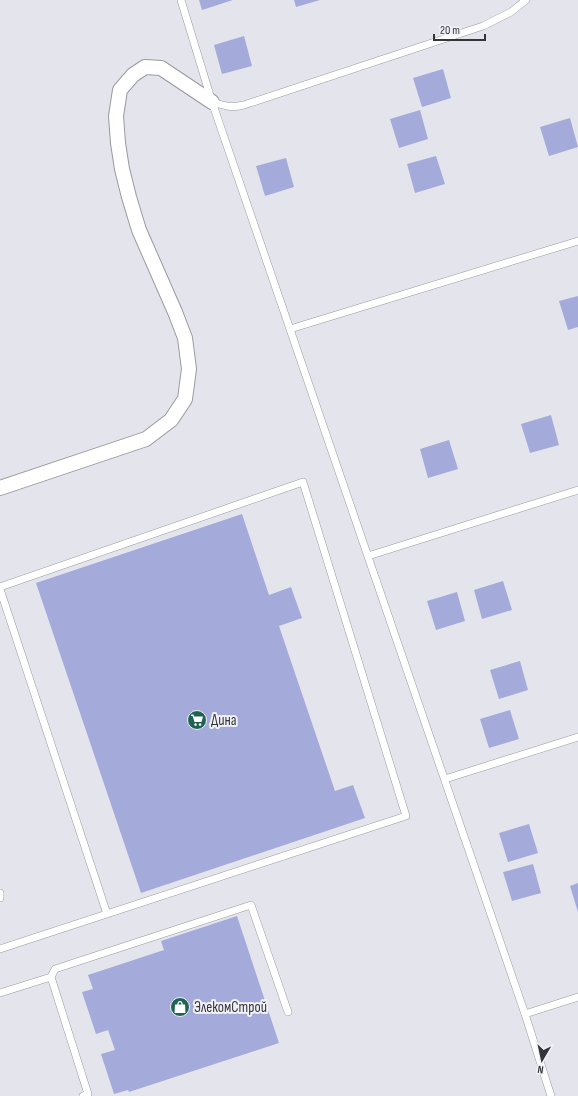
<svg xmlns="http://www.w3.org/2000/svg" width="578" height="1096" font-family="'Sofia Sans Condensed',sans-serif">
  <style>
    .building { fill: #a4aada }
    .lines { fill: none; stroke-linecap: round; stroke-linejoin: round }
    .lane-casing { stroke: #999aa0; stroke-width: 8 }
    .street-casing { stroke: #999aa0; stroke-width: 16 }
    .lane { stroke: #fff; stroke-width: 7 }
    .street { stroke: #fff; stroke-width: 14 }
    .labels { text-anchor: middle; dominant-baseline: central; stroke-width: 4; stroke-linejoin: round; paint-order: stroke }
    .poi-label { font-size: 15px; fill: #343538; stroke: #f1f2f9; text-anchor: start }
  </style>
  <rect width="100%" height="100%" fill="#e4e5ec"/>
  <path class="building" d="M199,0h34l-31,10z
    M294,0h26l-24,7z
    M244,36l8,30 -30,8 -8,-29z
    M443,69l8,29 -29,9 -9,-29z
    M420,110l8,29 -29,9 -9,-29z
    M570,118l8,29 -29,9 -9,-29z
    M436,156l9,28 -30,9 -8,-29z
    M286,158l8,29 -29,9 -9,-30z
    M578,296v31l-10,3 -9,-29z
    M551,415l8,30 -29,8 -9,-29z
    M449,440l9,29 -30,9 -8,-29z
    M242,514l27,81 22,-8 11,31 -23,8 56,165 18,-6 12,33 -224,75 -105,-310z
    M503,581l9,29 -30,9 -8,-29z
    M457,592l8,29 -29,9 -9,-29z
    M520,661l8,29 -29,9 -9,-29z
    M510,710l9,29 -30,9 -9,-29z
    M529,824l9,29 -30,9 -9,-29z
    M533,864l8,29 -29,8 -9,-29z
    M578,883v29l-8,-26z
    M237,916l42,127 -150,49 -1,-2 -14,4 -13,-40 14,-4 -7,-20 -12,4 -14,-42 11,-3 -5,-14 76,-25 -3,-9z"/>
  <g class="lines">
    <defs>
      <path id="lane" d="M181,0l31,102 313,912 26,82
        M212,102c13,4 19,6 32,3l239,-79 28,-14 15,-12
        M290,329l288,-88
        M368,556l210,-66
        M0,587l303,-105 103,334 -406,133
        M0,589l107,325
        M445,779l133,-42
        M0,893v5
        M51,977l4,-8 196,-64 37,107
        M0,993l51,-16 37,117 -5,2
        M525,1014l53,-17"/>
      <path id="street" d="M0,488l146,-49 25,-19 14,-21 4,-30 -4,-31 -10,-26 -36,-82 -10,-33 -7,-28 -4,-26 -2,-27 4,-26 13,-15 12,-8 16,1 51,34"/>
    </defs>
    <use href="#lane" class="lane-casing"/>
    <use href="#street" class="street-casing"/>
    <use href="#lane" class="lane"/>
    <use href="#street" class="street"/>
  </g>
  <defs>
    <symbol id="supermarket-disc" viewBox="-11 -11 22 22"><circle r="9.5" fill="#1f6354" stroke="#f1f2f9"/><path d="M-6-5.5h2.5l.6 2H6L4.5 2H-2.5L-4.4-4H-6ZM-1.5 3.2a1.3 1.3 0 1 0 .1 0ZM3 3.2a1.3 1.3 0 1 0 .1 0Z" fill="#fff"/></symbol>
    <symbol id="shop-disc" viewBox="-11 -11 22 22"><circle r="9.5" fill="#1f6354" stroke="#f1f2f9"/><path d="M-5-2.5h2.3a2.7 3.5 0 0 1 5.4 0H5L5.5 6h-11ZM-1.5-2.5h3a1.5 2.3 0 0 0-3 0Z" fill="#fff"/></symbol>
  </defs>
  <g fill-rule="evenodd">
    <use href="#supermarket-disc" x="186" y="709" width="22" height="22"/>
    <use href="#shop-disc" x="169" y="996" width="22" height="22"/>
  </g>
  <g class="labels">
    <g class="poi-label">
      <text x="211" y="720">Дина</text>
      <text x="194" y="1007">ЭлекомСтрой</text>
    </g>
  </g>
  <g transform="translate(542 1060) rotate(189)" stroke="#f1f2f9" stroke-width="3" paint-order="stroke">
  <path d="M0-3L7 15L0 10L-7 15Z" fill="#343538"/>
  <text y="-6" font-size="11" font-weight="bold" text-anchor="middle" fill="#343538">N</text>
  </g>
  <path d="M434 34v6h51v-6" fill="none" stroke="#343538" stroke-width="2"/>
  <text x="440" y="34" font-size="12" fill="#343538" stroke="#f1f2f9" stroke-width="3" paint-order="stroke">20 m</text>
</svg>
